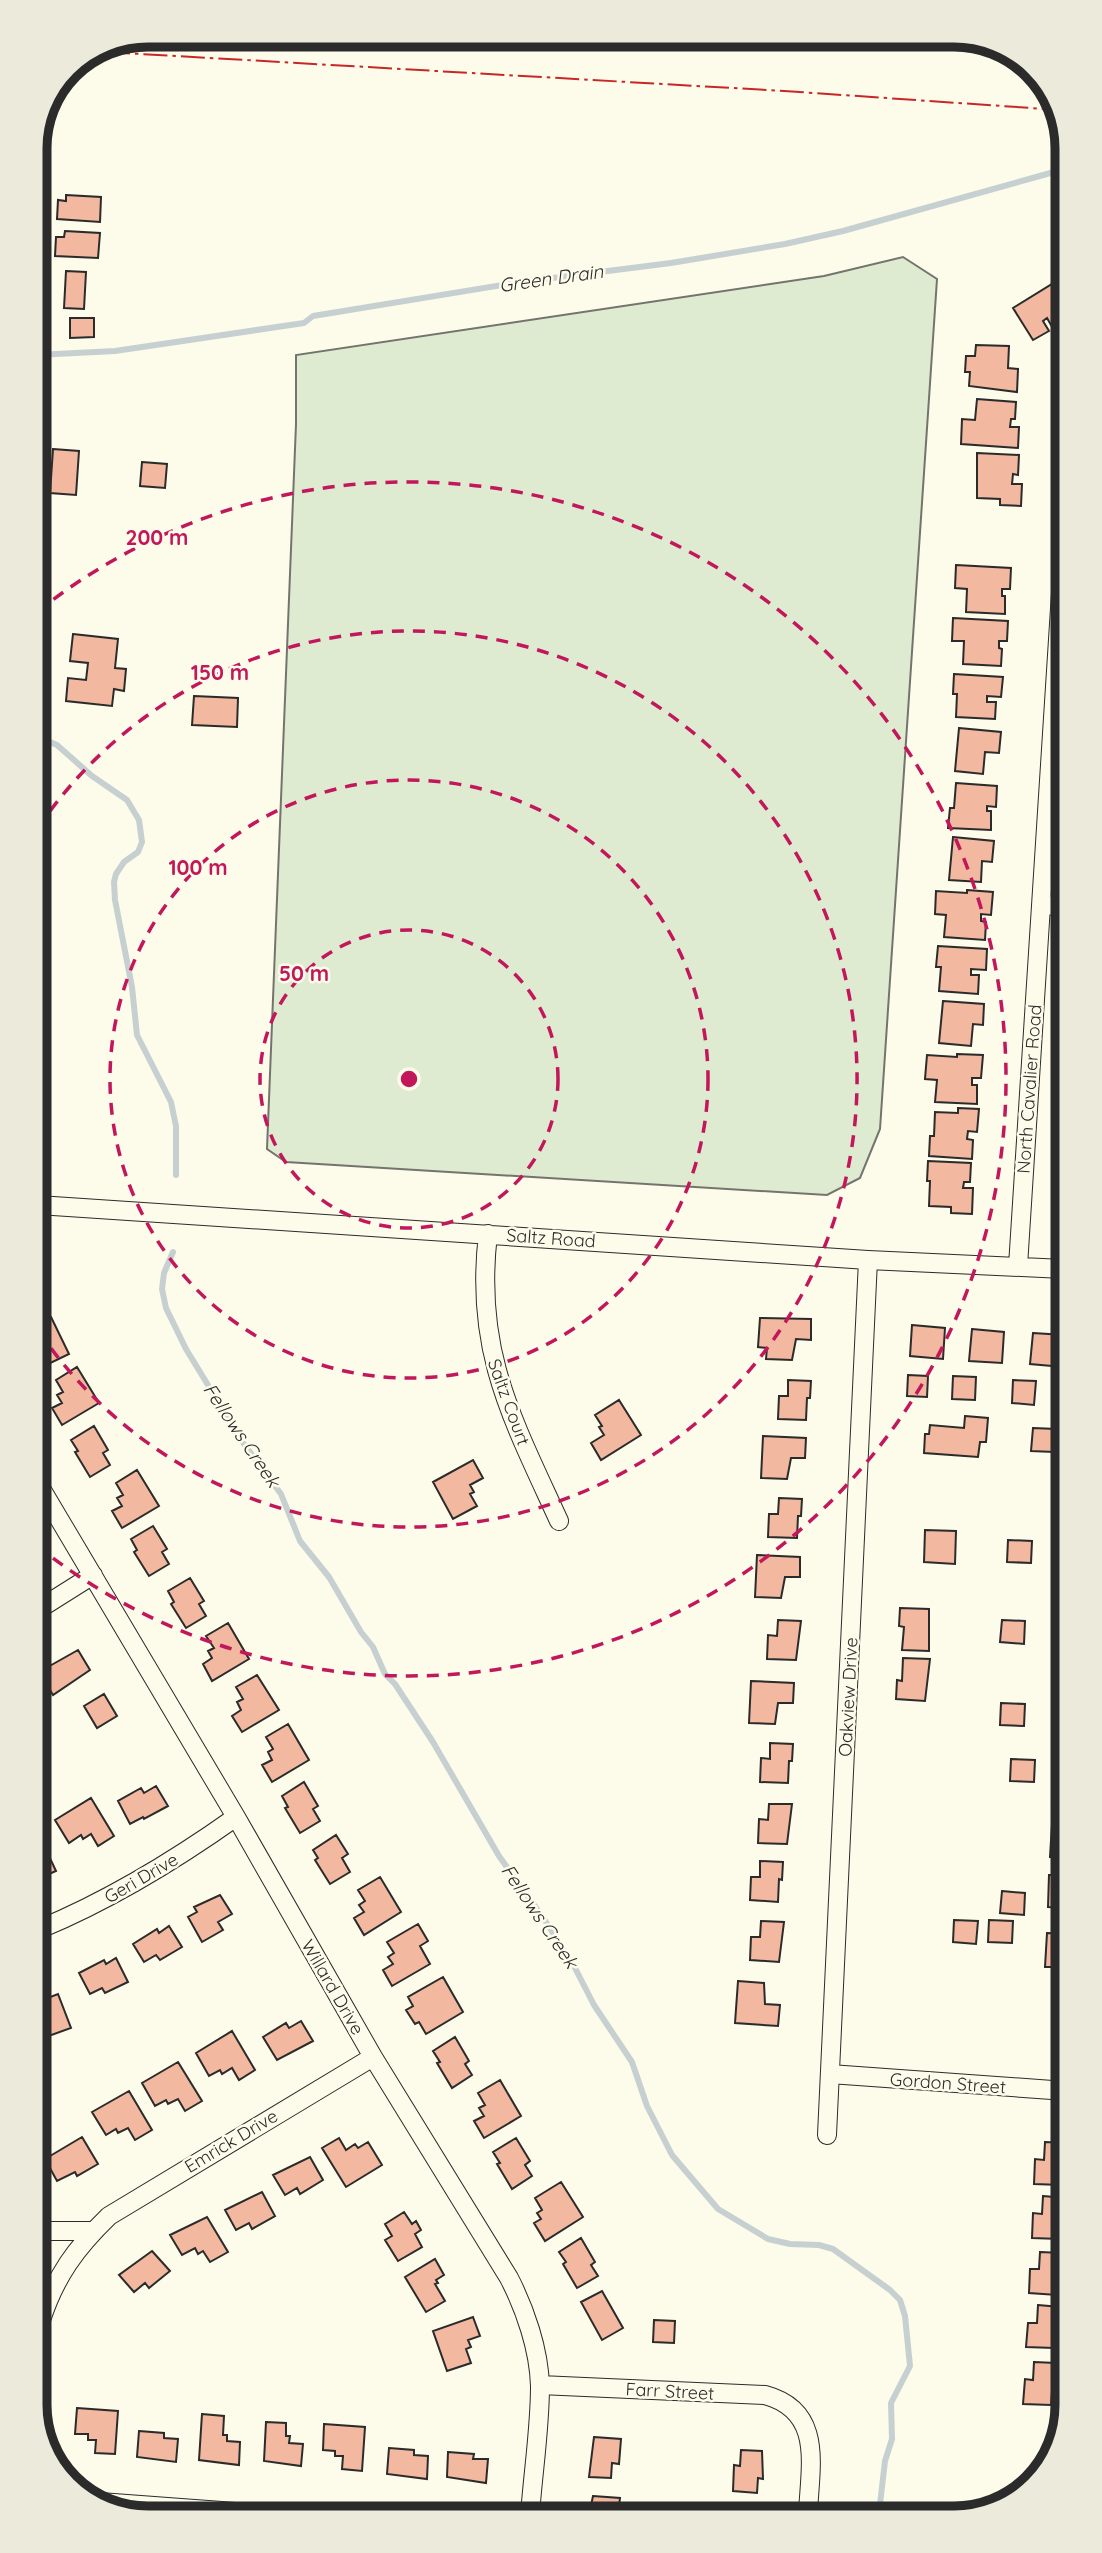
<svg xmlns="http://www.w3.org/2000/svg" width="1102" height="2553" font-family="Quicksand,sans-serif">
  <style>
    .green { fill: #deebd1; stroke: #74746e; stroke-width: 2 }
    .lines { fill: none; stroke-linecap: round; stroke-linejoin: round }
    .stream { stroke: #c7d0d0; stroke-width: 6 }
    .building { fill: #f2b8a0; stroke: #2b2b2b; stroke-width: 2 }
    .street-casing { stroke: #2b2b2b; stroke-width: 20 }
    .street { stroke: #fdfbea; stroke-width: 18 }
    .power { stroke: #c62828; stroke-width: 2; stroke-dasharray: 24 5 3.5 5; stroke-linecap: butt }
    .ring { fill: none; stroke: #c2185b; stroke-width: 3.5; stroke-dasharray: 12 9 }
    .labels { text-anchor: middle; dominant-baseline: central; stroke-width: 5; stroke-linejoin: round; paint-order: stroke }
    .street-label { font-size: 18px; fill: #2b2b2b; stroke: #fdfbea }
    .water-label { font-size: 19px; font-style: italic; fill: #2b2b2b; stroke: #fdfbea }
    .rim { fill: none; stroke: #2b2b2b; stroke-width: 9 }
    .centre { fill: #c2185b; stroke: #fdfbea; stroke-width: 3.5 }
    .ring-label { font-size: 21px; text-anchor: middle; font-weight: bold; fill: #c2185b; stroke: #fdfbea; stroke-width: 5; stroke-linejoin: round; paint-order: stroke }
  </style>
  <rect width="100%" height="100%" fill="#fdfbea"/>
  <path class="green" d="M903,257l34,22 -57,850 -20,49 -33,17 -541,-33 -19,-13 29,-725v-69l528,-79z"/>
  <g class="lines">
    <path class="stream" d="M36,355l79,-4 189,-28 9,-7 208,-34 150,-19 114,-19 58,-13 218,-61
      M37,743l13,-1 7,3 35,31 35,24 12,20 3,22 -4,10 -14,10 -8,12 -2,8 1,18 17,87 5,48 34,67 5,24v49
      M173,1252l-9,21 -2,16 4,19 20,41 58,95 37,50 19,47 29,36 32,55 12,15 12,27 10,10 38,58 66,114 45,63 30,47 20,39 38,57 15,44 25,49 46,54 50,30 22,5 29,1 14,4 57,41 10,10 5,16 5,50 -19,37 1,36 -7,22 -6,52"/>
  </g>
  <path class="building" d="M66,195l35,2 -1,25 -43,-3 1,-19 8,1z
    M65,231l35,2 -2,25 -43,-2 1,-19h8z
    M66,271l20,1 -2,37 -20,-1z
    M1052,284l9,16v28l-6,4 -8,-14 -4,3 6,10 -16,9 -20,-32z
    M70,318h24v19l-24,1z
    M976,345l33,1 -1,22 10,1 -1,23 -48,-6 1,-14h-5l1,-16h9z
    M977,399l39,3 -1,17h-4l-1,8h9l-1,21 -57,-4 1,-25 13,1z
    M53,449l26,2 -3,44 -26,-2z
    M977,453l42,2 -1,20 -5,-1 -1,10h10l-1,22 -21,-1v-6l-23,-1z
    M142,462l25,2 -2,24 -25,-2z
    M956,565l55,3 -1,21h-8v7h3v18l-39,-2 1,-23 -12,-1z
    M953,618l55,3 -1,20h-8v7l3,1 -1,17 -38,-2 1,-23h-12z
    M73,634l45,5 -3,29 11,1 -2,22 -10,-2 -2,17 -46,-5 2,-23 18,2 2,-17 -18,-2z
    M954,674l49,3 -2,20 -14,-1v6h9l-1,17 -39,-2 1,-23h-4z
    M194,696l44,2 -1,29 -45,-2z
    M959,728l42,4 -2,21 -14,-1 -2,22 -28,-3z
    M956,783l41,3 -1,21 -9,-1v5h4v19l-43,-2 2,-20h4z
    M953,837l41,4 -2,21 -10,-1 -1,21 -32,-2z
    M967,890l26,2 -2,23 -10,-1v7l5,1 -1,18 -41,-3 2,-22 -11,-1 1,-23 31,2z
    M938,946l49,3 -1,21 -15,-1v6h8l-1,19 -39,-3 2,-24h-5z
    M943,1001l41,3 -1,21 -10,-1 -2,22 -32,-3z
    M957,1054l26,1 -2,23h-9v7h5v19l-42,-2 2,-22 -12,-1 2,-24 30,2z
    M958,1108l21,1 -2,23 -9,-1 -1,8 6,1 -1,19 -43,-3 1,-20h4l1,-24 23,1z
    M928,1161l43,2 -1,19h-6l-1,6h10l-1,26 -21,-1v-6l-22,-1 1,-25h-3z
    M51,1317l18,37 -31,15v-46z
    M760,1318l51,1v21l-15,-1 -4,21 -26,-1 1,-11 -9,-1z
    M912,1325l33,3 -2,31 -33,-3z
    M972,1329l32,3 -2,31 -33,-2z
    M1033,1333l31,2 -1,32 -33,-3z
    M77,1367l22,36 -37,22 -10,-17 10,-5 -5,-8 6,-3 -7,-12z
    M908,1375l20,1 -1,21 -20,-1z
    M953,1376l23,1 -1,23 -23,-1z
    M788,1380l23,1 -1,17h-3l-1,22 -28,-1 1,-23h9z
    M1013,1380l23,1 -2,24 -22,-2z
    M619,1400l22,35 -40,25 -10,-17 13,-8 -5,-8 3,-1 -7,-11z
    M965,1416l23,2 -2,24h-6l-2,15 -54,-4 1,-19h4l1,-9 34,3z
    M94,1426l14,24 -5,3 7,12 -20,12 -15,-25 3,-1 -7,-11z
    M1033,1428l23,1 -2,23 -23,-1z
    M763,1436l43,2 -1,20h-14l-4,21 -26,-1z
    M473,1460l10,18 -13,7 4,7 -4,2 7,12 -24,13 -20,-37z
    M137,1470l22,36 -37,22 -10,-17 10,-5 -5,-8 6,-3 -7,-12z
    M779,1498l23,1 -1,17h-3l-1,22 -29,-1 1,-23h9z
    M153,1526l14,23 -5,3 7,12 -20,12 -15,-24 3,-2 -6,-11z
    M925,1530l31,1 -1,33 -31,-2z
    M1008,1540l24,1 -1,22 -24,-1z
    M757,1555l43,2v20h-15l-4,21 -26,-1z
    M190,1578l14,23 -5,3 7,12 -20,12 -15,-24 3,-2 -6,-11z
    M900,1608l29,1v42l-27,-1 2,-23 -5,-1z
    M778,1620l23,1 -5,39 -29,-1 1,-24 9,1z
    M1002,1620l23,1 -1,23 -24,-2z
    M228,1623l21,36 -37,22 -9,-17 9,-6 -4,-7 6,-3 -8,-12z
    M78,1650l12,20 -37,25 -14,-23z
    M903,1658l27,1 -5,42 -29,-2 1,-19 5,1z
    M1061,1664h4v33l-6,-1z
    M257,1675l22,35 -37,22 -10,-16 9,-6 -4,-8 6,-3 -7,-12z
    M751,1681l43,2 -1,20h-15l-3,21 -26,-1z
    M104,1694l13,22 -20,12 -13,-22z
    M1001,1703l24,1 -1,22 -24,-1z
    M1058,1718l7,1v32h-8z
    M288,1724l21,36 -37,22 -10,-17 10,-5 -4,-8 5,-3 -7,-12z
    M770,1743l23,1 -1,17h-3l-1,22 -28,-1 1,-24 9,1z
    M1011,1759l24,1 -1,22 -24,-1z
    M1054,1773h11v33h-13z
    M304,1782l14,24 -5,3 7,12 -20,12 -15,-25 3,-1 -6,-11z
    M156,1786l12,20 -24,13 -1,-2 -13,7 -12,-23 23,-13 3,5z
    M91,1798l23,38 -16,10 -7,-12 -8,5 -2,-4 -12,8 -14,-23z
    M769,1804h23l-5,40 -29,-1 1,-24 9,1z
    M1052,1824l13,1 1,33 -16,-1z
    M336,1835l12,19 -6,4 8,14 -20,12 -15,-24 3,-2 -5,-8z
    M40,1837l16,34 -16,7z
    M760,1861l23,1 -1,18 -3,-1 -1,23 -28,-2 1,-23h9z
    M1049,1875h17v33l-18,-1z
    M380,1877l21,35 -37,23 -10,-17 10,-6 -5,-7 6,-4 -7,-11z
    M1002,1891l23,2 -1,22 -24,-2z
    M220,1895l12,19 -14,8 5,8 -21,12 -14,-25 9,-5 -3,-5z
    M954,1920l24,1 -2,23 -23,-2z
    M989,1920l24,1 -1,22 -24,-1z
    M761,1921l23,1 -5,40 -29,-2 1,-23h9z
    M418,1924l10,17 -8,5 10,18 -38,22 -9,-16 10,-6 -5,-7 6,-4 -7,-11z
    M169,1926l13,21 -22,13 -4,-5 -12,7 -11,-18 24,-15 2,4z
    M1047,1933l19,1v33h-21z
    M116,1958l12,24 -23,11 -3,-5 -12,6 -11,-21 25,-13 2,4z
    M443,1977l20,35 -37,22 -7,-12 -4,2 -9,-14 7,-4 -5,-9z
    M738,1981l26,2 1,21 15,1 -2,21 -43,-3z
    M58,1994l13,34 -31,11v-38z
    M301,2021l12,20 -36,19 -14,-23 23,-14 3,5z
    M232,2031l23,39 -16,10 -7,-12 -10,6 -2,-4 -11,6 -13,-23z
    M455,2037l14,24 -4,3 7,11 -20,13 -15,-25 3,-1 -7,-11z
    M178,2062l24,39 -17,10 -7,-12 -10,5 -2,-4 -11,6 -13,-23z
    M500,2080l21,36 -37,22 -10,-17 10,-5 -5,-8 6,-3 -7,-12z
    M129,2091l23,39 -17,10 -7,-12 -10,5 -2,-4 -10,6 -14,-23z
    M82,2137l16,27 -21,12 -2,-4 -18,9 -12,-22z
    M339,2138l7,12 9,-6 3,4 10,-6 14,23 -36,22 -24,-39z
    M516,2138l14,23 -5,4 7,11 -20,13 -15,-25 3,-1 -7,-11z
    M1045,2142l21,1 -1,28h-2l-1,14 -28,-1 1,-25 9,1z
    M310,2157l13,23 -23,14 -3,-6 -12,7 -12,-20z
    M561,2182l22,35 -38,24 -11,-18 7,-4 -4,-6 5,-3 -7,-12z
    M262,2192l13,24 -23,13 -3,-6 -13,7 -11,-20z
    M1043,2196l22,2 -1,27 -3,1 -1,13 -28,-1 1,-25 9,1z
    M404,2212l8,12 4,-3 5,9 -6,4 7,13 -24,14 -13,-21 7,-4 -7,-12z
    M207,2217l21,35 -18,10 -7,-11 -5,3 -3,-6 -13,7 -12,-20z
    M581,2238l14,24 -4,3 7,11 -21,12 -14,-24 3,-2 -7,-10z
    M152,2251l18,20 -21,17 -4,-5 -11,9 -15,-17z
    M1040,2252l22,1 -2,28h-3v14l-28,-2 1,-24h9z
    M435,2259l9,16 -8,5 2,3 -3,1 10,17 -19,11 -21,-35z
    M602,2291l21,37 -21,12 -21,-38z
    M1038,2305l22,2 -2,28 -3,-1 -1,14 -28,-1 2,-24h9z
    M473,2317l7,19 -12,4 3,7 -5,2 5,14 -24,8 -14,-40z
    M654,2320l21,1 -1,22 -21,-1z
    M1034,2362l22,1 -1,28h-3l-1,14 -28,-1 2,-25 8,1z
    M77,2408l41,3 -3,43 -20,-1 1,-13h-8v-6h-13z
    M202,2414l22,2 -1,19h4v6l13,1 -1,23 -40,-5z
    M266,2422l20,1v13h4l-1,7 14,1 -2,22 -37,-5z
    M324,2424l41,3 -3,44 -20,-2 1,-13h-8v-5l-12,-1z
    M139,2431l25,2v5l14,1 -2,23 -39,-5z
    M594,2437l27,2 -2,25 -7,-1 -1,15 -22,-1z
    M389,2448l25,2v5l14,1 -1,23 -40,-5z
    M741,2450l21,1 1,28 -5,-1 -1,15 -24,-2 1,-26 6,1z
    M448,2452l26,2 -1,5h15l-2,24 -39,-6z
    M593,2496l27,2 -2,16 -29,1z"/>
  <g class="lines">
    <defs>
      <path id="street" d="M1042,905l21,1
        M38,1205l830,55 196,9
        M488,1234c-14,117 24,184 71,287
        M1018,1266l44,-689
        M39,1485l197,332 137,240 136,221c16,31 30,71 31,108 0,43 -7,86 -10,129
        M39,1609l54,-34
        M40,1929c70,-29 134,-68 196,-112
        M830,2074l236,17
        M827,2135l41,-875
        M41,2231h52
        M41,2320c15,-45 35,-72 68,-104l264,-159
        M540,2385l225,10c59,16 45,71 43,118
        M100,2502l203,15"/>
    </defs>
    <use href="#street" class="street-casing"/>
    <use href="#street" class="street"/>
    <path class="power" d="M106,52l678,39 276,19"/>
  </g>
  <g class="ring">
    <circle cx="409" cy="1079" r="149"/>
    <circle cx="409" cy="1079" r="299"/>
    <path d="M38 828A448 448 0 1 1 40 1333"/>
    <path d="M37 612A597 597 0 1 1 41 1549"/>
  </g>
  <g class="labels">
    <g class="street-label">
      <text transform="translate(1029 1089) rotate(-86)">North Cavalier Road</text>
      <text transform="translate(551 1238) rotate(4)">Saltz Road</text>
      <text transform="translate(509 1402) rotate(70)">Saltz Court</text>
      <text transform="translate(848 1697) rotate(-87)">Oakview Drive</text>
      <text transform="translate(141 1878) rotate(-30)">Geri Drive</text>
      <text transform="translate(333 1987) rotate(60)">Willard Drive</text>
      <text transform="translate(948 2083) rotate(4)">Gordon Street</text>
      <text transform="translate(231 2141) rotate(-31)">Emrick Drive</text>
      <text transform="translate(670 2391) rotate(3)">Farr Street</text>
    </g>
    <g class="water-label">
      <text transform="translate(551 278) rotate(-8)">Green Drain</text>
      <text transform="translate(242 1435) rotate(56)">Fellows Creek</text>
      <text transform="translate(540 1916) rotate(56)">Fellows Creek</text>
    </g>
  </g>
  <path d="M0 0H1102V2553H0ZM148 47H954A101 101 0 0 1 1055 148V2405A101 101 0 0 1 954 2506H148A101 101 0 0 1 47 2405V148A101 101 0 0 1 148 47Z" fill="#eceadb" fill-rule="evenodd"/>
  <path class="rim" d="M148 47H954A101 101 0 0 1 1055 148V2405A101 101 0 0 1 954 2506H148A101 101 0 0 1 47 2405V148A101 101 0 0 1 148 47Z"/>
  <circle cx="409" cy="1079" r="10" class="centre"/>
  <g class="ring-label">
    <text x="157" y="545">200 m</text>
    <text x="220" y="680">150 m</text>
    <text x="198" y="875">100 m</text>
    <text x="304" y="981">50 m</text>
  </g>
</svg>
